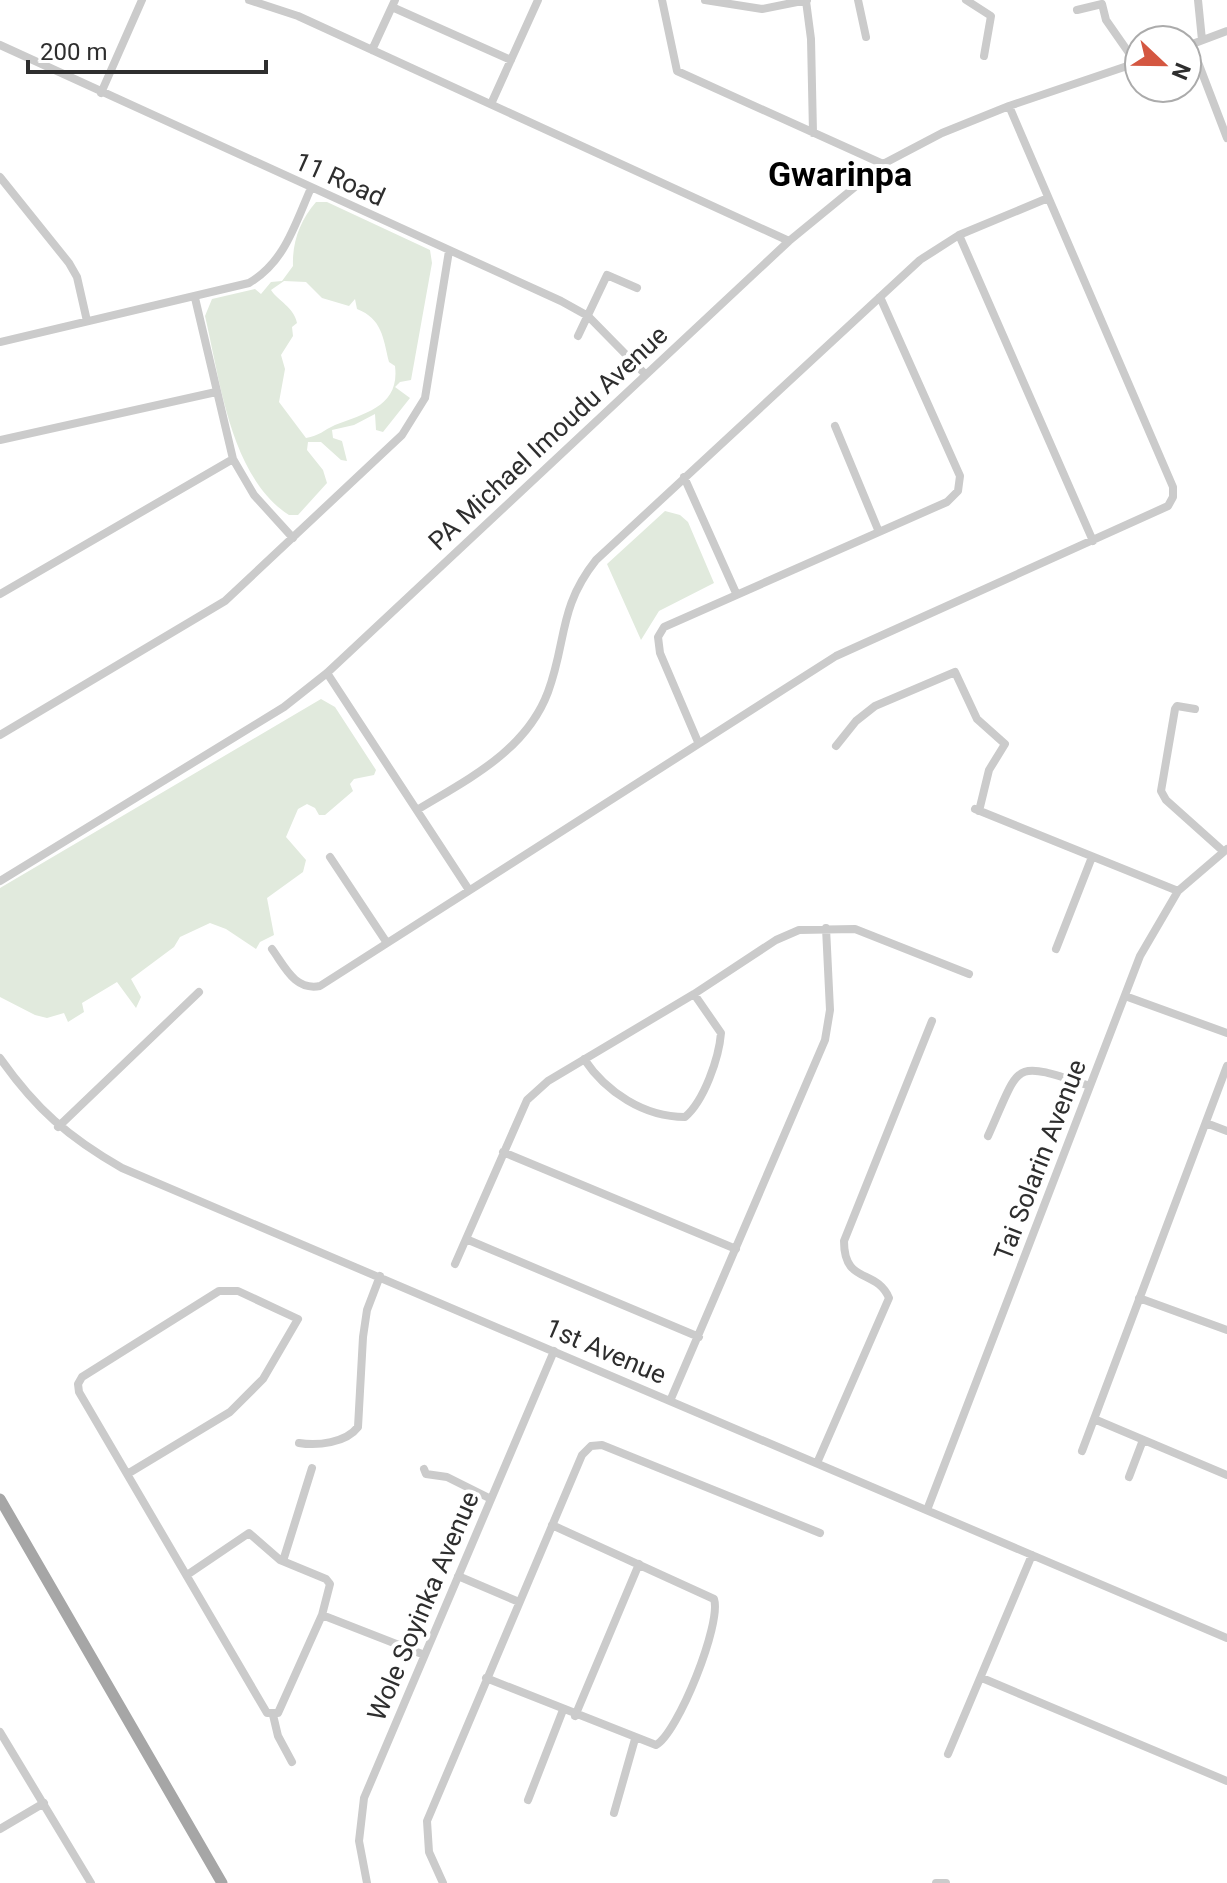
<svg xmlns="http://www.w3.org/2000/svg" width="1227" height="1883" font-family="Roboto,sans-serif">
  <style>
    .green { fill: #e1eadd; fill-rule: evenodd }
    .lines { fill: none; stroke-linecap: round; stroke-linejoin: round }
    .minor { stroke: #cbcbcb; stroke-width: 8 }
    .major { stroke: #a6a6a6; stroke-width: 11 }
    .labels { text-anchor: middle; dominant-baseline: central; stroke-width: 8; stroke-linejoin: round; paint-order: stroke }
    .street-label { font-size: 26px; fill: #2e2e2e; stroke: #fff }
    .district-label { font-size: 34px; font-weight: bold; fill: #000; stroke: #fff }
  </style>
  <rect width="100%" height="100%" fill="#fff"/>
  <path class="green" d="M316,202h11l103,48 2,13 -21,117 -11,2 -5,5 15,11 -27,34 -7,-2 -1,-16 -21,11 -22,5 1,8 9,3 5,20 -6,-1 -20,-18h-13l-1,8 16,20 4,13 -29,32h-9c-59,-38 -69,-136 -84,-199l7,-17 43,-10 6,5 10,-12 11,-1 11,-15c-1,-23 7,-46 23,-64zM284,281l22,1 16,16 27,8 6,-7 2,10c25,10 26,28 32,53l6,4c5,40 -29,47 -60,59 -11,5 -16,11 -29,13l-27,-36 6,-33 -4,-14 12,-19 -1,-9 5,-4c-3,-16 -19,-22 -26,-33z
    M665,511l15,4 8,7 26,61 -55,28 -18,29 -34,-76z
    M321,699l14,8 41,63 -2,5 -20,4 -4,5 3,7 -28,24h-6l-4,-7 -8,-4 -9,5 -12,28 20,23 -3,12 -36,26 7,37 -14,7 -4,7 -30,-20 -16,-6 -30,14 -6,10 -43,32 10,18 -5,11 -19,-26 -35,21 2,9 -16,10 -4,-9 -17,5 -12,-3 -35,-18v-109z"/>
  <g class="lines">
    <path class="minor" d="M249,0l49,16 491,225
      M662,0l15,71 206,93
      M705,0l57,9 45,-9
      M858,0l8,37
      M966,0l25,16 -7,40
      M1198,0l4,40
      M806,1l5,38 2,94
      M392,7l119,53
      M1077,10l25,-6 4,16 30,43
      M1191,44l36,94
      M0,45l561,256 27,15 57,58
      M1187,46l40,-15
      M372,50l23,-50
      M101,93l41,-93
      M491,104l47,-104
      M0,177l69,86 8,14 10,44
      M959,235l134,306
      M195,298l38,161 21,36 39,43
      M578,336l29,-61 30,13
      M0,342l249,-59c36,-21 46,-59 62,-95
      M835,426l44,106
      M0,440l216,-48
      M684,477l52,116
      M0,594l233,-135
      M327,673l142,217
      M1195,709l-18,-3 -2,3 -14,82 5,9 57,51
      M0,735l225,-134 177,-166 23,-37 24,-147
      M698,742l-38,-89 -2,-16 6,-10 283,-125 11,-11 2,-15 -80,-179
      M836,746l20,-25 19,-15 80,-34 22,47 28,25 -16,26 -10,41
      M975,809l203,82
      M417,810c51,-31 109,-59 131,-118 19,-51 10,-84 48,-132l324,-300 39,-25 89,-37
      M330,857l57,86
      M0,881l284,-174 43,-34 462,-432 94,-77 59,-31 67,-27 130,-44
      M272,949c13,18 23,42 48,37l516,-330 332,-150 5,-9v-10l-164,-381
      M1056,949l36,-92
      M1125,996l102,37
      M0,1058c36,51 68,79 122,110l1105,470
      M584,1059c22,33 60,58 101,58 19,-16 34,-59 36,-84l-27,-39
      M1206,1123l21,8
      M58,1127l141,-135
      M988,1136c34,-75 22,-76 102,-50
      M503,1152l233,97
      M466,1239l233,98
      M455,1264l72,-164 21,-19 146,-87 82,-54 23,-10 56,-1 114,45
      M1139,1298l88,32
      M670,1401l155,-361 5,-30 -4,-82
      M1094,1419l133,56
      M299,1443c18,3 47,0 59,-16l5,-90 4,-27 13,-34
      M1082,1451l145,-385
      M817,1463l72,-165c-13,-30 -45,-13 -45,-57l88,-220
      M424,1469l2,5 21,3 44,22
      M129,1473l101,-61 33,-33 35,-60 -60,-28h-19l-137,86 -4,7 1,8 188,321h11l44,-98 8,-31 -4,-5 -46,-19 -31,-27 -62,42
      M1129,1477l14,-37
      M927,1510l213,-554 38,-65 49,-42
      M283,1561l29,-93
      M458,1576l61,26
      M322,1615l100,39
      M486,1678l170,67c22,-12 66,-122 58,-146l-162,-74
      M982,1678l245,103
      M273,1715l5,21 14,26
      M575,1716l64,-152
      M0,1732l91,151
      M948,1754l84,-199
      M528,1800l35,-90
      M614,1813l21,-74
      M0,1829l44,-26
      M367,1883l-8,-42 5,-43 190,-447
      M443,1883l-14,-31 -2,-31 155,-366 9,-9 11,-1 218,88
      M936,1883h10"/>
    <path class="major" d="M0,1499l222,384"/>
  </g>
  <g class="labels">
    <g class="street-label">
      <text transform="translate(340 179) rotate(24)">11 Road</text>
      <text transform="translate(548 438) rotate(-43)">PA Michael Imoudu Avenue</text>
      <text transform="translate(1040 1160) rotate(-69)">Tai Solarin Avenue</text>
      <text transform="translate(606 1351) rotate(23)">1st Avenue</text>
      <text transform="translate(423 1606) rotate(-67)">Wole Soyinka Avenue</text>
    </g>
    <g class="district-label">
      <text x="840" y="174">Gwarinpa</text>
    </g>
  </g>
  <g transform="translate(1163 64) rotate(112)"><circle r="38" fill="#ffffff" stroke="#ababab" stroke-width="2"/>
  <path d="M0-6L14 30L0 20L-14 30Z" fill="#d45741"/>
  <text y="-12" font-size="22" font-weight="bold" text-anchor="middle" fill="#2e2e2e">N</text>
  </g>
  <path d="M28 60v12h238v-12" fill="none" stroke="#2e2e2e" stroke-width="4"/>
  <text x="40" y="60" font-size="24" fill="#2e2e2e" stroke="#ffffff" stroke-width="6" paint-order="stroke">200 m</text>
</svg>
